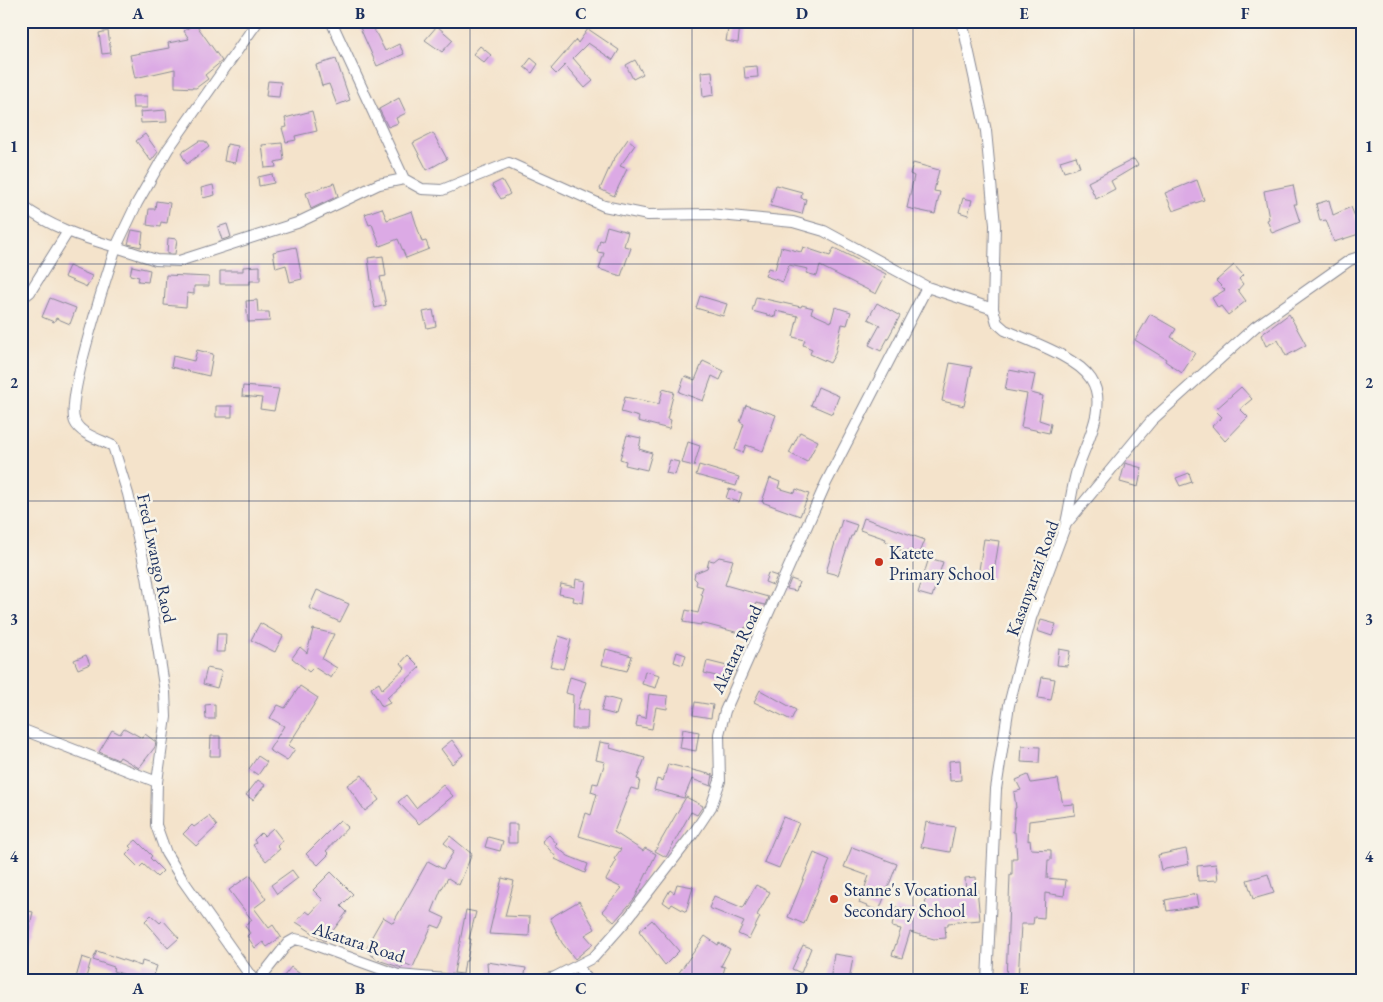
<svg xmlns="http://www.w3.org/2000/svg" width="1383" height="1002" font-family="'EB Garamond',serif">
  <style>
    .building { fill: #dcaae5 }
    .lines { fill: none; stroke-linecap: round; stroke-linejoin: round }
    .street-casing { stroke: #888994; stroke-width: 12 }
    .street { stroke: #fff; stroke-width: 10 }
    .grid { fill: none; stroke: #1b2f5e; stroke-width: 1; stroke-opacity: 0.55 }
    .poi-dot { fill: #c8321e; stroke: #f7f3e8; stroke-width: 2 }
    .labels { text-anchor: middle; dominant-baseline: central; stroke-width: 5; stroke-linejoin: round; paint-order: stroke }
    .poi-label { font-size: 18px; fill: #1b2f5e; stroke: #f7f3e8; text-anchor: start }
    .street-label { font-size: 18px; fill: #1b2f5e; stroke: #f7f3e8 }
    .neatline { fill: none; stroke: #1b2f5e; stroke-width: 2 }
    .grid-label { font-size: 16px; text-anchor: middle; font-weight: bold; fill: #1b2f5e }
  </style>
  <rect width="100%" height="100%" fill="#f7f3e8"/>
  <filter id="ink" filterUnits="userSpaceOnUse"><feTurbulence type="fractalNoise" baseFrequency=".02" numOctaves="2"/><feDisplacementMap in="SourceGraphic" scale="10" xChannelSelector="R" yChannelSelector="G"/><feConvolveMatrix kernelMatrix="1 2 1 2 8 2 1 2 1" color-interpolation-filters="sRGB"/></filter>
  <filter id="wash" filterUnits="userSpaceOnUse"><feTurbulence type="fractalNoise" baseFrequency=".0096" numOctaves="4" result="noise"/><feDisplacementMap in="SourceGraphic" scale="20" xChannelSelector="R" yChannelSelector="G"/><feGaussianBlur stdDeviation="1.12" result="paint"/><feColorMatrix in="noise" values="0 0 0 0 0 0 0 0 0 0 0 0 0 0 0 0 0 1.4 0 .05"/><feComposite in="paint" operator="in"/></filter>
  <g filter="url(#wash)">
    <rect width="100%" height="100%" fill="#f4e3cb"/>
    <g id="blocks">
      <path class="building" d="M357,21h13l15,30 14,-7 5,10 -27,12z
        M195,23l27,38 -17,14 3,4 -12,9 -21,-1v-18l-40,9 -5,-23 39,-7 -1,-5 21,-4 -5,-8z
        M729,23l11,2 -2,18 -12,-2z
        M437,26l16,14 -11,12 -17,-12z
        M588,29l31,21 -6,10 -25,-17 -15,15 20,23 -8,7 -20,-23 -9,9 -5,-5 25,-29 2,3z
        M108,31l3,22 -9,1 -3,-21z
        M480,46l11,9 -7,8 -11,-9z
        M531,58l7,6 -6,9 -8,-6z
        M336,59l14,41 -13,5 -8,-21 -7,2 -6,-21z
        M635,60l8,14 -10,5 -7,-14z
        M757,66l1,11 -13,1 -1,-11z
        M712,71l2,24 -11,2 -2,-25z
        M268,81l13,1 -2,15 -13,-1z
        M132,96h15v12h-14z
        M399,98l7,15 -10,5 2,5 -10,4 -9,-18z
        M166,110l1,12 -26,1 -1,-11z
        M312,111l5,20 -22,5 1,4 -10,2 -4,-14 5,-1 -2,-9z
        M433,133l14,26 -20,11 -14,-27z
        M145,134l13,18 -7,9 -15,-20z
        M628,139l7,6 -15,21 7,3 -13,27 -14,-7 12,-27z
        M199,141h6l4,6 -22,17 -6,-11z
        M282,143l2,17 -9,2 1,5 -11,1 -3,-23z
        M227,144l11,2 -3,17 -11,-2z
        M1076,156l4,11 -16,5 -4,-11z
        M1134,159l4,6 -27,16 4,8 -19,10 -8,-17z
        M913,163l26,7 -5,21 6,1 -5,22 -28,-6 7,-32 -4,-2z
        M272,174l2,9 -15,3 -1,-9z
        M502,180l8,14 -9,5 -9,-14z
        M1197,180l7,20 -31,11 -8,-18z
        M334,183l4,13 -27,13 -5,-16z
        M213,185l2,10 -12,3 -2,-10z
        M776,185l26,7 -1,6 5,1 -4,15 -32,-8z
        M1293,185l4,19h-3l6,18 -28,11 -5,-13 2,-1 -5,-28z
        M963,198l9,2 -4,15 -9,-3z
        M1329,200l4,15 18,-8 11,26 -28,9 -8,-22 -6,1 -4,-17z
        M156,201l14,2 -3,20 -6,-1 -1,5 -13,-2 2,-16h6z
        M382,208l5,12 25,-9 10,31 4,-1 3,8 -23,9 -8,-19 -18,7 -8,-22 -3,1 -4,-11z
        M227,224l4,13 -9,3 -4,-13z
        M607,226l21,6 -4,14 7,2 -10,28 -22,-7 5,-16 -7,-1 3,-12 3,1z
        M132,230l11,2 -2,15 -13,-3z
        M168,238l9,1 -2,15h-8z
        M296,247l6,32 -12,3 -4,-17 -10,3 -3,-16z
        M781,247l20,5 2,-5 27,9 4,-8 52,26 -10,20 -56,-28 -3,10 -11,-3 2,-4 -19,-4 -6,17 -18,-6 3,-8 7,2z
        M383,256l3,20 -6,1 6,28 -11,3 -4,-19 1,-1 -4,-30z
        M1234,265l9,10 -4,4 4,5 -5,6 8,11 -18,14 -7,-9 -3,2 -6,-10 13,-8 -9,-9z
        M69,266l23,10 -5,11 -23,-10z
        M132,266l18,4 -2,12 -10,-1 1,-4 -9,-2z
        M260,266v15h-10v3h-30v-13h23v-4z
        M166,275l43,2v9h-15v8l-7,-1 -1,14 -22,-2z
        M700,296l27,8 -4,12 -27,-8z
        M756,297l45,10 1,-2 11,3 -2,5 20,9 4,-15 16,5 -4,13 -5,-1 -7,30 -5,9 -20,-9 2,-5 -9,-4 2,-5 -12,-3 5,-21 -22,-5 -1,6 -23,-6z
        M50,298l26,10 -6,16 -14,-6 -2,4 -12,-5z
        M257,300l1,12h11l1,9 -22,1 -2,-21z
        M877,303l23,13 -19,35 -12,-6 11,-20 -12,-6z
        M433,310l3,16 -9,2 -4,-16z
        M1150,314l26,15 -5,8 24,16 -13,20 -17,-12 1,-2 -31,-19z
        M1289,314l17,31 -20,11 -8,-16 -12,6 -5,-11z
        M197,350l16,4 -4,22 -38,-9 2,-11 21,5z
        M703,361l21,10 -4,9 -8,-4 -9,25 -24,-9 6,-16 10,4z
        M950,363l22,4 -8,39 -22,-5z
        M1009,370l26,5 -4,18 12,3 -4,24 12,4 -2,9 -28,-6 6,-33 -22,-4z
        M243,386l36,3 -5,22 -14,-2 2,-11 -20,-2z
        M818,387l21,9 -7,18 -21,-9z
        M1241,387l11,12 -12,10 8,8 -23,24 -13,-15 10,-9 -7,-7z
        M663,389l11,3 -7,27 4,1 -2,9 -31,-8 1,-4 -18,-5 4,-15 34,7z
        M746,405l30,10 -13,36 -17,-6 -3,8 -8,-3 9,-26 -4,-2z
        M216,406h16v11h-16z
        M800,432l18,9 -11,21 -18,-9z
        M627,435l14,3 -2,11 13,4 -5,17 -22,-5 1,-4 -6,-2z
        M688,442l12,4 -6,20 -12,-3z
        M670,460l9,2 -4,13 -9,-2z
        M1125,463l17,5 -4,19 -18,-5z
        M699,465l40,12 -3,9 -40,-11z
        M1189,473l3,9 -12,4 -4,-8z
        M770,478l10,4 -2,6 17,5 1,-4 13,5 -9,22 -38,-14z
        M729,489l13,4 -3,9 -13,-4z
        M864,518l61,22 -5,13 -21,-3 1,-4 -15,-5 1,-2 -26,-9z
        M842,520l15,5 -4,11h-2l-13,39 -12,-3z
        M984,539l15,2 -6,37 -15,-2z
        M719,557l14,3 -8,25 43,12 -3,8 -9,-2 -6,26 -5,-2 -2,7 -42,-11v2l-18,-3 3,-12 12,3 5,-18 -2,-1 2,-7 -7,-2 1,-4 -3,-3 1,-5 12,-5 2,-8 5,1z
        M929,558l14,4 -11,35 -14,-4z
        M768,573l9,3 -4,9 -8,-3z
        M576,579l10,2 -3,22 -10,-2 1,-4 -15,-3 2,-10 14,3z
        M791,579l8,3 -3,9 -9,-2z
        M317,590l32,14 -9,18 -31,-14z
        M1041,620l15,4 -4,12 -15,-5z
        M260,623l23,13 -8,16 -24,-12z
        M313,629l21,5 -12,25 15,9 -6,10 -17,-11 -5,5 -17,-14 8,-11 7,6z
        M217,634h9l-1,18h-9z
        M559,636l12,4 -8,29 -13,-3z
        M606,649l26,7 -5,15 -25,-6z
        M1059,649l11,2 -3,15 -10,-1z
        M677,652l9,3 -3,10 -9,-3z
        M86,655l4,9 -12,5 -4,-9z
        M408,655l12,12 -33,31 3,5 -8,4 -11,-19 8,-5 3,6 23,-21 -4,-5z
        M707,661l20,5 -3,12 -20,-5z
        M207,668l15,3 -5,17 -14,-4z
        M645,671l15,4 -4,13 -14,-4z
        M570,677l16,5 -9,28h11l-1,19h-15l1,-34 -7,-2z
        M1042,677l13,2 -4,21 -13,-2z
        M300,686l18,12 -30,48 7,3 -8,12 -18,-11 15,-24 -14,-8 8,-13 7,3z
        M760,690l36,20 -5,10 -37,-18z
        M649,694l19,2 -1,13 -11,-2 -4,22 -16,-3 2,-10 8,2z
        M605,697l15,4 -4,14 -15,-4z
        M695,702l18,3 -2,13 -18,-3z
        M215,704v15h-9l-1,-14z
        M124,728l18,10 3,-4 11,8 -1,5 -16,21 -19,-11 -2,3 -19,-8 13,-22 8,4z
        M683,729l16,3 -3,19 -16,-3z
        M211,736h9v20h-10z
        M452,740l11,15 -11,9 -11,-15z
        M600,742l11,2 -1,4 35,10 -8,21 3,1 -2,10 -7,-2 -17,44 29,19 2,-3 11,6 -21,44 -21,24 -12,-11 20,-23 -16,-8 10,-19 -2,-2 7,-10 -42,-13 7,-23 5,2 6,-21 -6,-2 2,-9 5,1 7,-22 -9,-2z
        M1022,746l18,1 -1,16 -18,-1z
        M258,756l9,6 -9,13 -9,-6z
        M960,760l1,20 -11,1 -1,-20z
        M668,764l45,11 -2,11 -19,-7 -8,19 -30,-8 3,-11 6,2z
        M362,775l17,25 -14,11 -18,-26z
        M1028,775l3,8 27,-4 5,26 11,-1 1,11 -46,6 -1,20 2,-1 1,9 20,1v10h-3l-1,18 19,2 -2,16 -19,-3 -1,25 -10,-1 -1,7h-12l-3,57h-12l4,-106h2v-17h5l-2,-26h-2l2,-24h1l-2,-16 7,-2 -5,-10z
        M258,780l7,5 -12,15 -7,-5z
        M443,785l10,11 -34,28 -21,-22 8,-7 10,13z
        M686,797l17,9 -6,9 -6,-3 -25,45 -11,-6z
        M209,816l8,10 -21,20 -13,-12 9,-9 2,2z
        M783,817l16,6 -20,45 -15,-6z
        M340,820l8,7 -22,24 3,3 -11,11 -12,-11z
        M926,822l29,5 -5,25 -29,-5z
        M508,824h9v19h-9z
        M273,828l10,13 -6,5 3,3 -14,12 -13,-16 3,-2 -2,-3 7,-7 3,3z
        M549,835l8,9 -2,2 13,10 20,8 -3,9 -30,-14 1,-2 -14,-16z
        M450,836l22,18 -13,31 -11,-7 -7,12 -9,22 13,6 -5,10 -8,-3 -19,42 -9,-4 -2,5 -24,-8 -13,-10 8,-11 -2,-1 12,-21 10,6 35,-62 15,8 11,-18 -10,-8z
        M488,837l15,4 -3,10 -15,-4z
        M136,840l16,16 -2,2 13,13 -6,6 -14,-13 -4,4 -13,-13 6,-6 -3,-3z
        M852,847l45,17 -18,47 -20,-8 10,-27 -25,-9z
        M1186,849l3,15 -28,6 -3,-15z
        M814,853l16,7 -26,64 -16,-7z
        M1216,864l2,16 -20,1 -1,-15z
        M292,870l6,8 -21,16 -6,-9z
        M331,872l22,22 -12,12 6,6 -22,29 -29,-19 10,-11 4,3 13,-14 -10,-10z
        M1268,874l6,19 -21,6 -6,-19z
        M250,875l16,24 -12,9 15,20 4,-3 8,12 -14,10 -4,-5 -8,6 -8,-12 3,-3 -5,-7 7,-6 -23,-30z
        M976,877l4,43 -32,3v3h-3l1,12 -12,1 -24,-7 -8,26 -10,-3 9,-26 -9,-2 3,-20 30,5 1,-19 40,1 -1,-16z
        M502,878l12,3 -9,35 25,1 -1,19 -40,-2z
        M677,884l16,3 -7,25 -14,-8 -2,3 -7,-5 7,-12 4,3z
        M756,885l14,7 -13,23 3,2 -11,22 -11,-5 6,-12 -35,-14 5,-12 29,12z
        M1197,894l2,12 -32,5 -2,-11z
        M579,901l16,28 -10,6 8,9 -18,15 -13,-16 -12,-25z
        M21,909l12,3 -8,35h-4z
        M466,910l10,2 -7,27h2l-4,22h-2l-2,13 -9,-1z
        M151,915l9,8 3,-3 16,18 -11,10 -23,-27z
        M652,920l27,31 -14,14 -26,-34z
        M705,936l13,9 1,-2 11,6 -9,17 4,1 -4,14h-48z
        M803,945l8,3 -10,25 -9,-4z
        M97,951l44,15 1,-5 15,5 -5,15 -31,-2 2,-5 -10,-3 1,-4 -21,-7z
        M834,954l19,3 -4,24h-19z
        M82,957l9,3 -6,21h-10z
        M487,962l39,6 -2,13 -18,-2v-4l-18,2z
        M291,967l18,14h-29z"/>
    </g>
  </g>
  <g filter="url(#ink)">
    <use href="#blocks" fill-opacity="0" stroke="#888994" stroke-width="1"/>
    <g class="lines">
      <defs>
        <path id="street" d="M258,21l-90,128 -31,54 -21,44 40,13 23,1 118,-38 82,-39 25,-5 18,10 20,1 67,-27 95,43 44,9 61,-1 84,8 31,9 103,56 66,22
          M331,21l73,158
          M962,21l24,110 9,94 -2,84 4,14 8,7c24,11 72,27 86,49 18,27 -6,65 -14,91 -5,17 -7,36 -11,53
          M21,205c29,22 60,32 95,42 -9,28 -51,154 -41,175 6,13 27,18 38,24l15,48 19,82 18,116 1,25 -9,65 -1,43 10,28 16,26 72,102
          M21,299l9,-7 37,-59
          M21,729l136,53
          M577,966l12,15
          M258,981l30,-38 7,-4 9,2 94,34 71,6
          M539,981l16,-4 39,-20 31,-35 68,-88 18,-27 9,-26 -1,-47 6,-23 101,-228 101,-196
          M987,981l9,-192 13,-84 22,-87 35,-94 86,-104 103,-93 95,-67 12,-4"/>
      </defs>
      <use href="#street" class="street-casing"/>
      <use href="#street" class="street"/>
    </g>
  </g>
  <path class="grid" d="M249,21v960M470,21v960M692,21v960M913,21v960M1134,21v960M21,264h1341M21,501h1341M21,738h1341"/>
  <g class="poi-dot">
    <circle cx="879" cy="562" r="5"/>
    <circle cx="834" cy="899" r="5"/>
  </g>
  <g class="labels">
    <g class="poi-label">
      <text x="889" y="552">Katete<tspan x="889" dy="21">Primary School</tspan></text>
      <text x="844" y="889">Stanne's Vocational<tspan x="844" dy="21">Secondary School</tspan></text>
    </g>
    <g class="street-label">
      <text transform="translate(157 558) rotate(78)">Fred Lwango Raod</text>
      <text transform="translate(1032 578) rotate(-70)">Kasanyarazi Road</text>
      <text transform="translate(736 649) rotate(-65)">Akatara Road</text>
      <text transform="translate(359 942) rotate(18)">Akatara Road</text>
    </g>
  </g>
  <rect width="1383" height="1002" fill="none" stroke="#f7f3e8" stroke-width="55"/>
  <rect x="28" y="28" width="1328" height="946" class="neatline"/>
  <g class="grid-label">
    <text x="138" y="19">A</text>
    <text x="360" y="19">B</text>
    <text x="581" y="19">C</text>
    <text x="802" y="19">D</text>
    <text x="1024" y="19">E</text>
    <text x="1245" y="19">F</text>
    <text x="14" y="152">1</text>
    <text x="1369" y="152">1</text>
    <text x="14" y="388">2</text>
    <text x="1369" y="388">2</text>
    <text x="14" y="625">3</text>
    <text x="1369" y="625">3</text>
    <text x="14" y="862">4</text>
    <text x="1369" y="862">4</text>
    <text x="138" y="994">A</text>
    <text x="360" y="994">B</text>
    <text x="581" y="994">C</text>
    <text x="802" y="994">D</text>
    <text x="1024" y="994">E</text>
    <text x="1245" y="994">F</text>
  </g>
</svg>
